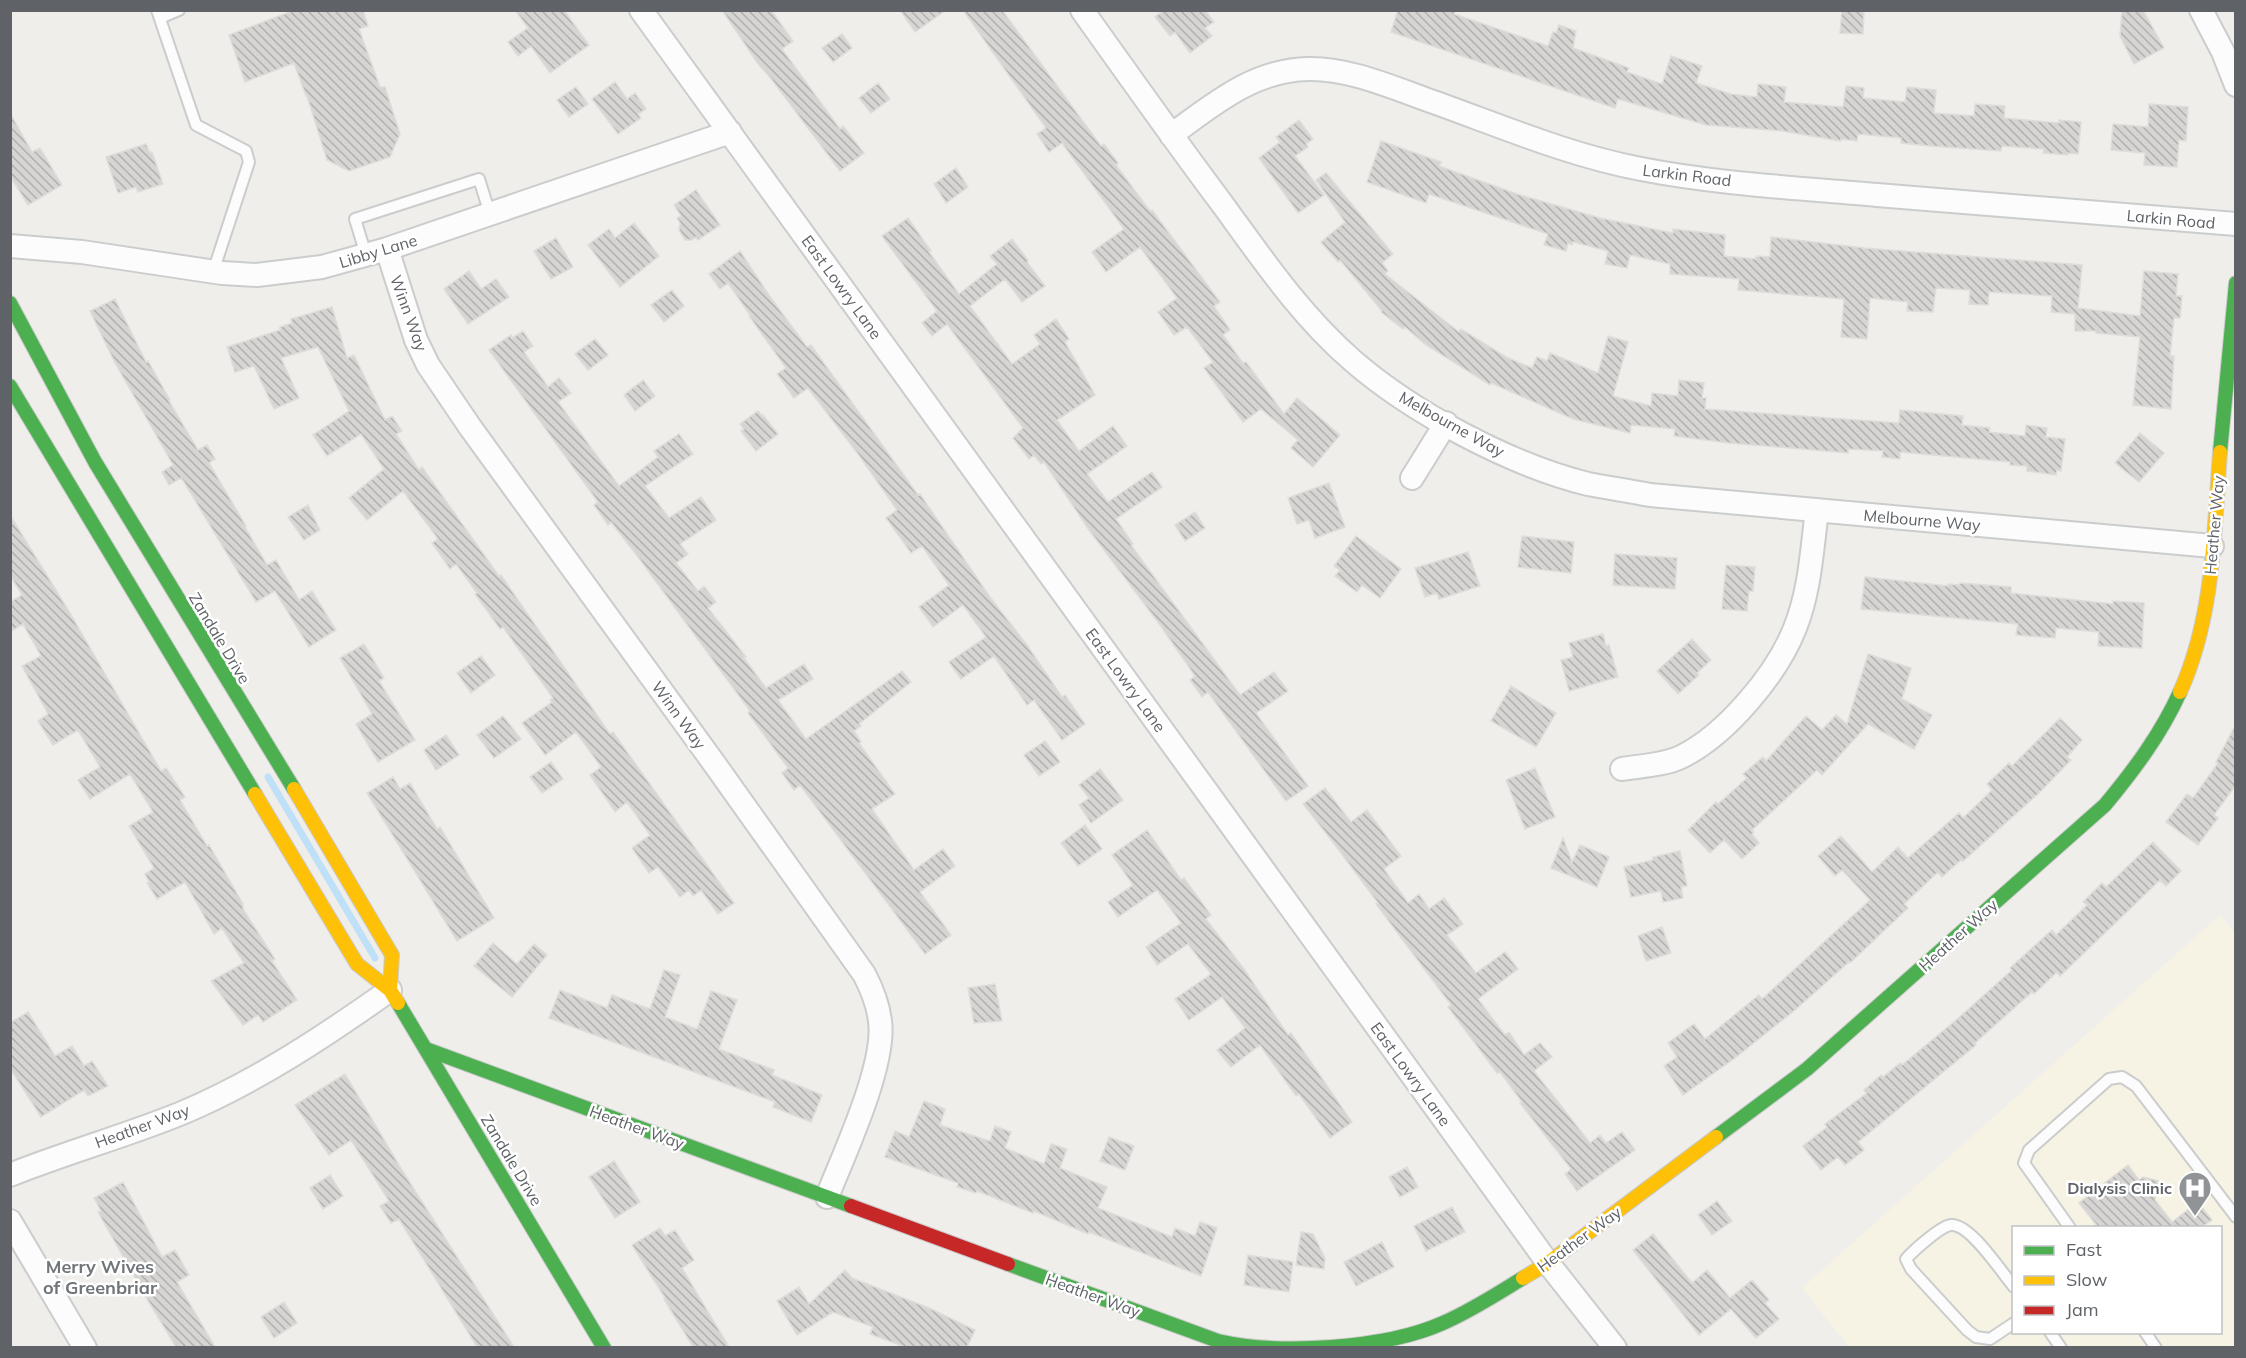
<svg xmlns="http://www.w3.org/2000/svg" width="2246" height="1358" font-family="Mulish,sans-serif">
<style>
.commercial{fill:#f7f3e4;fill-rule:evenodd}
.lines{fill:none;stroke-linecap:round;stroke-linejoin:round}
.stream{stroke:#bfe0f9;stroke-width:7}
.building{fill:url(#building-back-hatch);stroke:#deddd9;stroke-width:1.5}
.lane-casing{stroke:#cbcccc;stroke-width:14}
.street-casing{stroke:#cbcccc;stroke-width:26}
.fast-casing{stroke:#cacacb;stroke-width:16}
.slow-casing{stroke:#cacacb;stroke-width:16}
.jam-casing{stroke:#cacacb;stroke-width:16}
.lane{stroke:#fdfcfc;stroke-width:10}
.street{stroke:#fdfcfc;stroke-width:22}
.fast{stroke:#4caf50;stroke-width:14}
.slow{stroke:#ffc107;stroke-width:14}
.jam{stroke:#c62828;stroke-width:14}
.labels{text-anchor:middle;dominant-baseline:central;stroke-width:5;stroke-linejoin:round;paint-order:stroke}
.street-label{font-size:16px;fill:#5f6368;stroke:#fff}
.poi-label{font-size:16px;font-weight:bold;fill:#5f6368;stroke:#fff;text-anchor:end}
.neighbourhood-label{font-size:18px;font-weight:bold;fill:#70757a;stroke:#fff}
</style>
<defs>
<pattern id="building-back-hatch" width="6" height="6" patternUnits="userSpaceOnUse" patternTransform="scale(1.5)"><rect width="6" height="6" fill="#d6d5d3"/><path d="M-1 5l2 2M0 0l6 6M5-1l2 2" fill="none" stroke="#b1b0af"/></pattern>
</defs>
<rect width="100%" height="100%" fill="#efeeea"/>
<path class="commercial" d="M2220,915L2236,935L2235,1347H1849L1802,1288ZM2014,1228H2220V1332H2014Z"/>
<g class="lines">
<path class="stream" d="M268,777L375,958"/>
</g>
<path class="building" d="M295,10H363L368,26L359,29L380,87H385L400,134L390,157L349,171L327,160L307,96H306L294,63L245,82L229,35Z
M515,10H564L589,45L550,73L531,46L518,56L508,42L528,28Z
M722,10H771L793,41L782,49L840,129L843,126L864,153L840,171L769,76L758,64Z
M900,10H946L915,32Z
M963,10H1002L1101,146L1104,144L1118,163L1116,165L1150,211L1152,210L1220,302L1214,306L1230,330L1223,335L1243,363L1246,362L1284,414L1297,398L1340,435L1313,467L1291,448L1298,440L1261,409L1243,422L1204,368L1213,362L1187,327L1174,335L1158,312L1177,298L1140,247L1106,272L1092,252L1124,229L1062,143L1049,152L1037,134L1046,128Z
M1164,10H1205L1214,22L1205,28L1212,36L1190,53L1175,32L1170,36L1155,17Z
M1398,10H1456L1454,14L1548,46L1553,32L1556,33L1559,25L1576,31L1573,48L1629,68L1627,72L1662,84L1671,56L1702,66L1696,83L1731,94L1757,97L1758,84L1786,87L1784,102L1843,107L1846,86L1864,88L1863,98L1905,102L1907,87L1936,90L1934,113L1974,116L1975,104L2005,106L2004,118L2059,123V120L2081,122L2078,154L2068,153V155L2043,153L2044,149L2002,146L2001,151L1930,146L1901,143V138L1858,134L1857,141L1841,139V141L1782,131L1706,125L1618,99L1615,108L1391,32Z
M1842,10H1864L1863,34L1840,33Z
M2122,10H2143L2164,48L2134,64L2120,36Z
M842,34L852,48L833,62L822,48Z
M615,82L627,99L635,93L646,109L638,114L641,118L618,134L592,99Z
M878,83L890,99L871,113L859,98Z
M576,87L588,104L569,117L557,100Z
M2149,104L2188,107L2186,141L2179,140L2177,167L2144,165L2145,153L2111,150L2113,124L2148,127Z
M10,113L32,152L40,148L62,185L28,205L10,176Z
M1299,120L1313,139L1306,144L1308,147L1295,156L1324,195L1298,213L1259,158L1280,142L1276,137Z
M1381,141L1441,162L1439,166L1520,195L1600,218L1673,233V229L1725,235L1724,256L1756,259V256L1770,257L1771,237L1864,248L2082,265L2078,308L2140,316L2144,271L2178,274L2176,296H2182L2180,318H2174L2170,356H2174L2171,409L2133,405L2140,337L2096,333V331H2075V314L2051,312L2052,296L1989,292L1988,305L1969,304L1970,290L1936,288L1933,312L1907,311L1908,302L1870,298L1867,339L1841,337L1844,299L1738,290L1739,279L1670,274V264L1630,255L1627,268L1605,264L1608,251L1573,242L1572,245L1568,243L1566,251L1544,245L1548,234L1429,194L1426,203L1367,182Z
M146,144L150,153L152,152L163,184L138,192L136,187L118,193L106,157Z
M956,168L968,187L946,203L934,184Z
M1326,173L1393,254L1382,263L1388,271L1385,274L1459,332L1461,329L1506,357L1532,368L1537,357L1547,361L1550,353L1598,373L1608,336L1628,342L1613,396L1651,406L1652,393L1678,396L1679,380L1704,383L1702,398H1706L1705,409L1899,423L1900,410L1963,416L1962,425L1990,428L1989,432L2025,436L2026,425L2047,428L2046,437L2065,439L2061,471L2057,470L2056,475L2027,471V466L2010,465V462L1900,452V459L1882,457L1883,451L1848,449V453L1729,443L1674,436L1675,429L1631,425L1630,433L1573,419L1491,383L1490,385L1426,345L1405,327L1403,329L1381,312L1382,311L1340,260L1338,262L1321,242L1345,222L1316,180Z
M696,190L720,225L698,240L696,237L692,240H685L679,230L680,223L677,218L681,216L674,205Z
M908,218L931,251L929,252L959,294L997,264L990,256L1012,239L1028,260L1027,262L1045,286L1022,302L1005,279L970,306L1012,364L1040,344L1034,335L1056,319L1069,339L1065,342L1095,395L1057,420L1079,451L1113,426L1127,446L1087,474L1108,502L1152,472L1162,487L1116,519L1133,544L1131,545L1240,695L1274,672L1288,691L1256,713L1308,786L1286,801L1208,692L1202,697L1190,680L1195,676L1160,625L1089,530L1044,462L1041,464L1034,455L1029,459L1013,438L1023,428L947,324L932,336L922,323L937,311L882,236Z
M634,223L659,256L620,287L588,245L609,229L615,238Z
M556,238L573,267L551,279L534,251Z
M740,251L771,298L807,347L811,345L918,495L920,494L990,597L1027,645L1062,697L1065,695L1085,724L1062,740L1034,700L1027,705L994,656L961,679L949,662L986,637L963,605L933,627L919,607L949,585L922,546L911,553L886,518L897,510L858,454L808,388L794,398L777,374L786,368L749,316L750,315L728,283L720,289L709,274Z
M469,271L481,289L496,279L509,297L468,324L444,289Z
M672,290L684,306L664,322L651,305Z
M115,299L146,362L148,361L170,400L169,401L198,450L207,445L215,459L209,463L246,526L245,527L267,565L276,560L299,600L312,591L336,630L309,647L275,591L256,602L184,482L181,478L169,485L162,472L173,465L114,361L90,311Z
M332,307L347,358L354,355L385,420L392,416L402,431L396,434L419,470L422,467L499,576L501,575L610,734L613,732L734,903L718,914L701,890L693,896L689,890L680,897L658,867L649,873L632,848L650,835L627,802L615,812L590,775L601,767L576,732L545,755L522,723L552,702L550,700L553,698L503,627L500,629L475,594L477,593L456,564L450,569L432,543L438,539L403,491L367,520L349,498L384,469L361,434L327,456L313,435L349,411L318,347L281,358L299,398L274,409L254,366L235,372L227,347L280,330V327L292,323L291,319Z
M523,331L533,346L524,352L548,387L559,378L571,393L558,402L619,486L658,457L654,451L679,434L693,454L645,486L669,518L701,497L716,520L680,544L688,554L676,563L698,591L704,586L716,602L708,608L746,657L744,658L766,688L804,664L813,679L778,700L806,739L902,671L911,682L859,724L861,726L854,731L861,742L859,743L895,794L872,809L914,870L943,849L955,866L920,892L951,935L925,954L800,785L794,790L782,773L788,768L748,713L750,711L638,557L611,522L608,525L594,505L598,502L489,350L511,335L512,338Z
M595,339L608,355L588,370L575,354Z
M643,380L655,396L635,411L624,395Z
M758,411L762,416L763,415L778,434L756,451L741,431L744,429L740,424Z
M2140,433L2164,453L2139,482L2115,463Z
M1329,483L1345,527L1315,538L1309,520L1297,524L1288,498Z
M308,505L320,530L304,540L288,517Z
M1195,512L1205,528L1185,541L1175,525Z
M10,515L67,608L161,771L166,768L185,797L180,800L207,846L209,845L243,904V909L275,959L272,961L297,1000L263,1022L258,1015L243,1025L211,981L244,963L222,928L214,934L185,882L157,899L147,883L149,882L145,874L154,868L129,826L153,812L130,774L90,799L78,780L100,767L78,730L53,745L38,721L48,714L22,666L41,656L23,624L10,632V602L22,595L10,575Z
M1356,536L1401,569L1380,598L1362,585L1357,592L1335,576L1340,570L1334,566Z
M1522,536L1574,542L1571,573L1518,567Z
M1468,552L1480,586L1439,599L1437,593L1425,597L1415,568Z
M1615,554L1677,558L1675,589L1613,585Z
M1726,565L1755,567L1753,591H1749L1747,611L1722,609Z
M1865,577L1948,586V584L1959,585L1960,583L2011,587V593L2113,604V601L2144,603L2142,648L2098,646L2099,632L2056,628L2055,638L2016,635L2018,624L1861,609Z
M1603,634L1606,646L1609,645L1618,677L1569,691L1561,660L1573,657L1569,643Z
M1692,639L1711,660L1697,673L1699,675L1678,694L1657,671Z
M364,644L384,678L379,681L415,740L378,762L356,724L372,714L340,658Z
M1868,654L1911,668L1902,699L1932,715L1914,749L1868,724L1822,775L1817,770L1752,830L1754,832L1752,834L1759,843L1742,859L1724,840L1710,853L1688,830L1716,802L1718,804L1747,778L1743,774L1763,757L1766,761L1806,716L1822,730L1836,715L1847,724Z
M481,656L495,675L471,693L457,673Z
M1511,686L1556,713L1536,747L1491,721Z
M503,716L521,739L494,758L477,735Z
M2060,718L2082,740L2067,757L2071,760L2038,794L1963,861L1961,860L1942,877L1938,872L1904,904L1908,908L1850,963L1849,962L1795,1010L1735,1058L1683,1095L1664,1066L1677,1057L1668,1043L1694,1024L1705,1039L1759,995L1762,999L1870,900L1842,870L1835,876L1818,856L1841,836L1872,872L1898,847L1908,858L1959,813L1963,818L1992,790L1987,784L2009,763L2012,766Z
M2235,726V786L2214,815L2218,818L2198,845L2166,822L2187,794L2193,798L2218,763L2216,762Z
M446,735L459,755L436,770L424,750Z
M1045,741L1060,762L1039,776L1024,755Z
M551,762L563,779L542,793L530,777Z
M1535,768L1555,817L1525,829L1506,780Z
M1100,769L1123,800L1091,823L1079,805L1089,798L1079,785Z
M393,777L400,789L410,783L437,829L440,827L494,918L457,941L367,793Z
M1325,788L1351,822L1367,810L1401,856L1384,869L1408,903L1419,894L1429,909L1444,898L1463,924L1447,935L1476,973L1505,952L1518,969L1478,999L1505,1035L1509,1032L1524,1055L1540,1043L1552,1057L1534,1071L1590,1143L1600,1135L1606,1143L1622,1132L1635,1150L1577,1191L1565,1174L1571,1169L1520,1103L1522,1102L1500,1072L1497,1073L1448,1007L1451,1005L1376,904L1378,903L1332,841L1303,804Z
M1085,825L1102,849L1078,866L1061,843Z
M1147,830L1181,880L1184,878L1211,915L1206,919L1244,969L1288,1035L1291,1033L1352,1122L1330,1138L1299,1094L1296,1096L1260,1045L1231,1067L1217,1050L1245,1028L1222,997L1189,1020L1175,999L1211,974L1188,944L1157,965L1146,947L1181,923L1157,890L1118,917L1108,902L1133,885L1112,855Z
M1563,838L1572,862L1580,845L1609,857L1597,887L1551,868Z
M2153,842L2181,871L2166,886L2160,880L2060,976L2057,972L2034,994L2032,992L1975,1043L1976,1045L1858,1142L1864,1150L1845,1165L1838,1157L1821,1170L1803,1146L1827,1127L1825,1124L1867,1093L1864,1090L1881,1075L1883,1077L1900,1063L1902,1065L1955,1021L2012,970L2010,968L2052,930L2056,935L2087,905L2083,902L2102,883L2106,887Z
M1680,851L1687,886L1681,887L1683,898L1663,902L1661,891L1631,897L1624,867L1653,860V857Z
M1662,927L1671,953L1646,961L1638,936Z
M493,943L517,964L534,944L547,955L512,997L474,966Z
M664,970L680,975L665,1017L697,1029L711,991L737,1000L719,1049L774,1070L772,1075L822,1095L811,1122L773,1107L775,1102L549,1018L560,990L607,1008L612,995L650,1009Z
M995,984L1002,1021L974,1023L968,988Z
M28,1012L55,1056L72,1046L84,1066L92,1061L108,1086L88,1096L84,1090L41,1117L10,1068V1023Z
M345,1074L402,1170L514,1347H477L399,1219L391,1223L380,1206L389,1201L351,1140L329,1155L295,1105Z
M924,1101L945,1109L940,1125L990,1141L995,1126L1011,1132L1005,1148L1044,1164L1051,1144L1067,1149L1060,1168L1107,1187L1098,1208L1172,1237L1175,1228L1195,1236L1200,1222L1217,1228L1201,1276L1089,1232L1088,1234L1034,1211L1033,1213L977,1191L976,1193L957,1187L958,1183L885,1157L895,1131L909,1137Z
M1109,1137L1134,1146L1125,1170L1100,1161Z
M614,1161L640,1202L615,1218L589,1177Z
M2128,1165L2139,1180L2143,1177L2159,1181L2155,1200L2172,1222L2198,1202L2212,1220L2202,1227H2098L2079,1203Z
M1407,1167L1418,1187L1400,1197L1389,1177Z
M330,1175L343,1196L323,1209L310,1188Z
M123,1182L162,1257L175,1250L189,1275L177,1282L215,1347H176L147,1299L98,1212L101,1211L94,1198Z
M1717,1201L1732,1221L1712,1235L1698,1215Z
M1452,1207L1465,1232L1426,1251L1414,1226Z
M660,1228L665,1236L675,1230L694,1260L682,1268L729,1347H693L664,1299L665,1298L632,1245Z
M1301,1232L1313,1234L1325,1258L1324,1269L1296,1265Z
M1653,1234L1692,1283L1707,1270L1730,1298L1752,1280L1769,1300L1765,1303L1779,1319L1756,1338L1731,1309L1699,1335L1633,1250Z
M1382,1242L1394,1267L1356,1286L1344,1262Z
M1248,1255L1293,1262L1289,1292L1244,1285Z
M845,1270L852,1278L929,1308L975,1330L967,1347H905L870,1334L873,1327L833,1312L797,1335L777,1301L799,1287L809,1304Z
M284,1302L297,1323L274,1338L261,1317Z"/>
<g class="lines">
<g class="lane-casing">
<path id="lane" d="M157,10L196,125L246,151L249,162L213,272
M160,18L179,10
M366,255L355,219L479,179L490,214
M2070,1228L2024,1163L2029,1150L2109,1079L2122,1077L2136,1086L2236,1217
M2014,1287C2002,1273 1970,1223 1951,1225C1941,1226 1914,1250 1906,1259L1911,1269L1967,1330L1976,1337L1990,1339L2014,1323
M2050,1332L2061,1348
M2145,1332L2156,1348"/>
</g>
<g class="street-casing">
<path id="street" d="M641,10L1548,1263L1615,1348
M1082,10C1129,76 1175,141 1223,205C1263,260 1301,316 1353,361C1413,413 1511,465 1588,484C1609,488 1630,491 1650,495L2212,546
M2201,10L2223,52L2236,85
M1171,135C1213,105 1253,70 1308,69C1347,68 1389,86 1425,99C1496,124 1567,155 1641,169C1718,184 1799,188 1877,195C1997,205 2116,214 2236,224
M10,246L82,252L222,273L257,275L322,267L387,249L730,132
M387,249L416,340L428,365L470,427L716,766L864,974C872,989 878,1004 880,1021C886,1065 844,1154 827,1197
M1412,478L1446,423
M1622,769C1641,766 1664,765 1681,757C1726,735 1777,674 1795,628C1810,591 1812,549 1817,510
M10,1175C67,1152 126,1136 182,1113C256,1082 325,1036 390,990
M10,1221L85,1348"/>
</g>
<g class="fast-casing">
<path id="fast" d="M10,303L95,462L294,789
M10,386L255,794
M2220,452L2236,283
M398,1003L604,1348
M426,1049L851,1206
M1716,1137L1807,1069L2105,805C2134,770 2161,734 2180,692
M1008,1264L1218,1341C1279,1355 1385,1349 1443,1323C1471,1311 1497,1294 1523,1278"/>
</g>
<g class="slow-casing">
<path id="slow" d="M2180,692C2214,617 2214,532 2220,452
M294,789L392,955L390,990
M255,794L357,964L390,990L398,1003
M1523,1278L1548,1263L1716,1137"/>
</g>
<g class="jam-casing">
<path id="jam" d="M851,1206L1008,1264"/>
</g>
<use href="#lane" class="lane"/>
<use href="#street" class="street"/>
<use href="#fast" class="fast"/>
<use href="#slow" class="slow"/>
<use href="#jam" class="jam"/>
</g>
<defs>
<g id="hospital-pin" transform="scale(1.725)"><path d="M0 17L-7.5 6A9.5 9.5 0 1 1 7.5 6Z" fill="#919496" stroke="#fff"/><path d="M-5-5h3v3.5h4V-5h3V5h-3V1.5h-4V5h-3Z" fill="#fff"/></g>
</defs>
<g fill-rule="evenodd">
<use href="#hospital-pin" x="2195" y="1188"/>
</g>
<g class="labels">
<g class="street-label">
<text transform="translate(1687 175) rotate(7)">Larkin Road</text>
<text transform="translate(2171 219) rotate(5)">Larkin Road</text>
<text transform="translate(378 251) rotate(-17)">Libby Lane</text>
<text transform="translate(842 287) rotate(54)">East Lowry Lane</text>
<text transform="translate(409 313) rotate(70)">Winn Way</text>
<text transform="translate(1452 424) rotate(29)">Melbourne Way</text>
<text transform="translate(1922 520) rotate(5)">Melbourne Way</text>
<text transform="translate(2214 525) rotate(-85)">Heather Way</text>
<text transform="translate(220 638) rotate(59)">Zandale Drive</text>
<text transform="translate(1126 680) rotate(54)">East Lowry Lane</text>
<text transform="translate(679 715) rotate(54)">Winn Way</text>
<text transform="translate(1958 935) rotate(-42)">Heather Way</text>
<text transform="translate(1411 1074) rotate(54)">East Lowry Lane</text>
<text transform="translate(142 1126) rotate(-20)">Heather Way</text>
<text transform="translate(637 1127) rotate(20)">Heather Way</text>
<text transform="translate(512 1160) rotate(59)">Zandale Drive</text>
<text transform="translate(1579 1239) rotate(-36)">Heather Way</text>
<text transform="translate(1093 1295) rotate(20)">Heather Way</text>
</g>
<g class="poi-label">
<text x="2172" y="1188">Dialysis Clinic</text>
</g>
<g class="neighbourhood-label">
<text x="100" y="1266">Merry Wives<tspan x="100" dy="21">of Greenbriar</tspan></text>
</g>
</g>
<rect width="2246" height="1358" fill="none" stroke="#5f6368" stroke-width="24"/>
<rect x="2012" y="1226" width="210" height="108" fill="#ffffff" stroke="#bfc1c3" stroke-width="1.5"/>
<rect x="2024" y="1246" width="30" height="9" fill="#4caf50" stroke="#bfc1c3" stroke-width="1.5"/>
<text x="2066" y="1256" font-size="18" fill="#5f6368">Fast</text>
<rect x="2024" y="1276" width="30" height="9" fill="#ffc107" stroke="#bfc1c3" stroke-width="1.5"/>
<text x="2066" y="1286" font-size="18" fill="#5f6368">Slow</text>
<rect x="2024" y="1306" width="30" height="9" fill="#c62828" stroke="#bfc1c3" stroke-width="1.5"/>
<text x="2066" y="1316" font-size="18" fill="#5f6368">Jam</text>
</svg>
